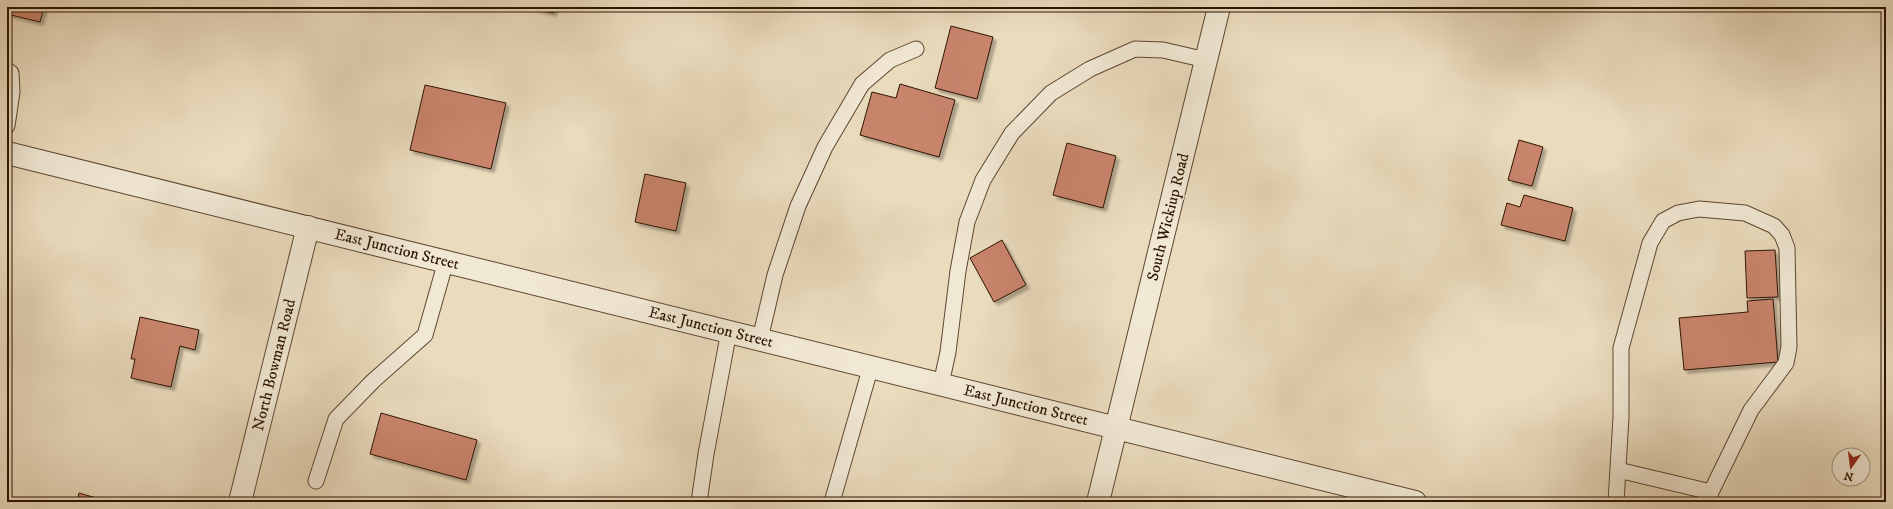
<svg xmlns="http://www.w3.org/2000/svg" width="1893" height="509" font-family="'IM FELL DW Pica',serif">
<style>
.building{fill:#c9846c;stroke:#2c1401;filter:url(#shadow)}
.lines{fill:none;stroke-linecap:round;stroke-linejoin:round}
.lane-casing{stroke:#5c4630;stroke-width:17}
.street-casing{stroke:#5c4630;stroke-width:24}
.lane{stroke:#f1e8d4;stroke-width:15}
.street{stroke:#f1e8d4;stroke-width:22}
.labels{text-anchor:middle;dominant-baseline:central;stroke-width:3;stroke-linejoin:round;paint-order:stroke}
.street-label{font-size:16px;fill:#2c1401;stroke:#f1e8d4}
</style>
<defs>
<filter id="shadow"><feDropShadow dx="3.5" dy="3.5" stdDeviation="1" flood-color="#0004"/></filter>
</defs>
<rect width="100%" height="100%" fill="#eadbbd"/>
<filter id="stains"><feTurbulence type="fractalNoise" baseFrequency=".005" numOctaves="4"/><feColorMatrix values="0 0 0 0 .2 0 0 0 0 .09 0 0 0 0 .02 0 0 0 .5 -.17"/></filter>
<radialGradient id="worn" r=".72"><stop offset=".6" stop-color="#630" stop-opacity="0"/><stop offset="1" stop-color="#630" stop-opacity=".3"/></radialGradient>
<path class="building" d="M7,7H44L40,22L7,14Z
M529,7H555L553,13Z
M951,26L993,37L977,99L935,88Z
M900,84L955,100L939,157L860,135L872,92L896,98Z
M425,85L506,103L491,169L410,150Z
M1519,140L1543,147L1532,186L1508,180Z
M1067,143L1116,156L1103,208L1053,195Z
M645,174L686,183L676,231L635,222Z
M1524,195L1573,208L1565,241L1501,225L1507,203L1520,207Z
M1002,240L1026,285L994,302L970,258Z
M1775,250L1778,297L1747,298L1745,251Z
M1773,299L1778,362L1684,370L1679,318L1748,312L1747,301Z
M140,317L199,330L195,350L180,346L171,387L131,378L135,359H131Z
M381,413L477,440L466,480L370,454Z
M79,493L110,502H77Z"/>
<g class="lines">
<g class="lane-casing">
<path id="lane" d="M7,70L11,73L12,92L7,126
M760,339L775,275L798,206L825,147L862,84L890,60L916,49
M941,384L948,352L958,271L967,222L983,180L1012,133L1051,93L1090,69L1135,49L1163,50L1206,60
M1618,470L1711,492
M316,481L336,419L373,381L425,335L446,261
M699,502L706,454L729,331
M832,502L871,366
M1616,502L1621,417V348L1650,243L1663,221L1678,213L1699,209L1745,213L1774,226L1782,235L1787,248L1789,347L1786,363L1751,410L1711,492L1709,502"/>
</g>
<g class="street-casing">
<path id="street" d="M7,153L1415,502
M240,502L308,227
M1098,502L1219,7"/>
</g>
<use href="#lane" class="lane"/>
<use href="#street" class="street"/>
</g>
<g class="labels">
<g class="street-label">
<text transform="translate(1168 217) rotate(-76)">South Wickiup Road</text>
<text transform="translate(397 249) rotate(14)">East Junction Street</text>
<text transform="translate(711 327) rotate(14)">East Junction Street</text>
<text transform="translate(274 365) rotate(-76)">North Bowman Road</text>
<text transform="translate(1026 405) rotate(14)">East Junction Street</text>
</g>
</g>
<rect width="1893" height="509" fill="none" stroke="#eadbbd" stroke-width="24"/>
<rect x="8" y="8" width="1877" height="493" fill="none" stroke="#2c1401" stroke-width="2"/>
<rect x="12" y="12" width="1869" height="485" fill="none" stroke="#2c1401"/>
<g transform="translate(1851 467) rotate(194)"><circle r="19" fill="#f1e8d4" stroke="#a29380"/>
<path d="M0-3L7 15L0 10L-7 15Z" fill="#8f2418"/>
<text y="-6" font-size="11" font-weight="bold" text-anchor="middle" fill="#2c1401">N</text>
</g>
<rect width="100%" height="100%" filter="url(#stains)"/>
<rect width="100%" height="100%" fill="url(#worn)"/>
</svg>
